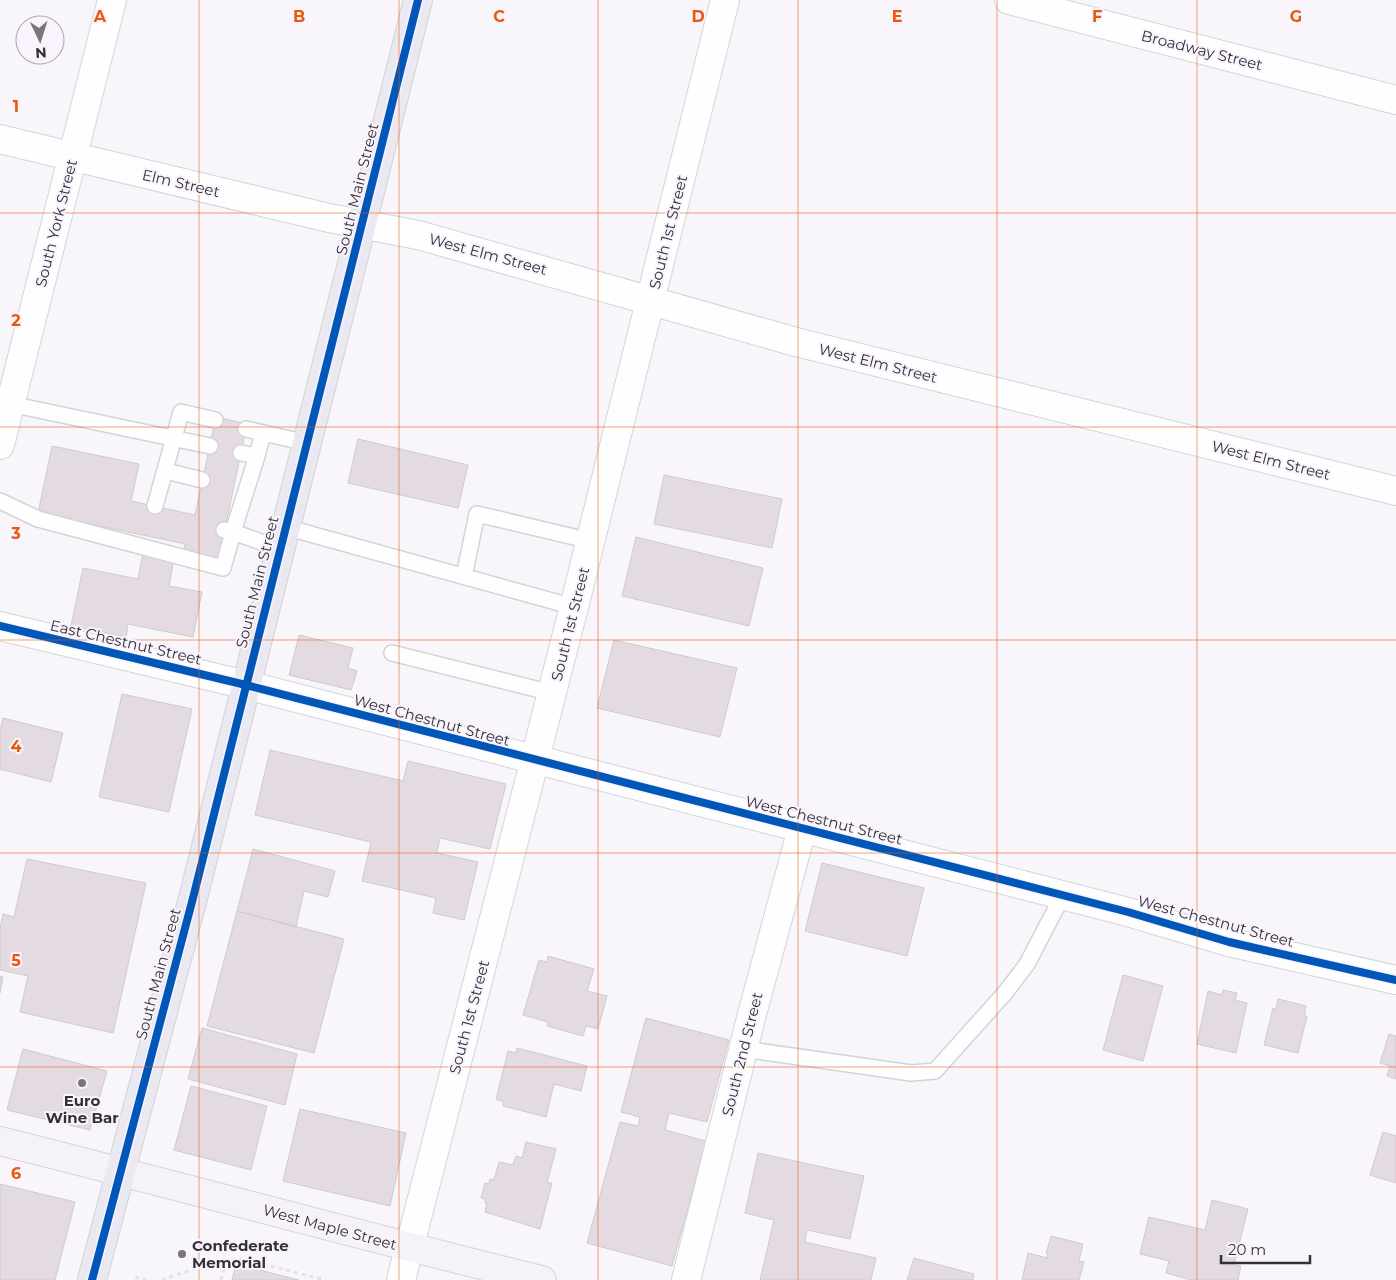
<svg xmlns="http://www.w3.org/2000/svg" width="1396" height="1280" font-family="Montserrat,sans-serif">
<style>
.building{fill:#e4dbe2;stroke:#cecbce}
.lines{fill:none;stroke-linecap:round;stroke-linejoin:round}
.service-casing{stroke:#d6d3d8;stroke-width:18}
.minor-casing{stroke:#d6d3d8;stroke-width:30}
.secondary-casing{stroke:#d6d3d8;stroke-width:30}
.primary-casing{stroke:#d4d2d5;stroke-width:30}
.path{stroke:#e3e2e4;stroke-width:3;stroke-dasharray:4 4;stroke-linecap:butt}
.service{stroke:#fefefe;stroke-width:15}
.minor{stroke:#fefefe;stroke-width:28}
.secondary{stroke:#f5f3f8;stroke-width:28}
.primary{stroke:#eae8f1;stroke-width:28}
.cycleway-casing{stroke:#f8f3fd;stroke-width:11}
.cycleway{stroke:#0057b8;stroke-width:8}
.grid{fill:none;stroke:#e8590c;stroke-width:1;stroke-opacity:0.55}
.poi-dot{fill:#78767a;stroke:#f8f3fd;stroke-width:2}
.labels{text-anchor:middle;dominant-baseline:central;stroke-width:4;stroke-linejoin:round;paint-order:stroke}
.street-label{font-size:15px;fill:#333135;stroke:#f8f3fd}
.poi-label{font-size:15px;font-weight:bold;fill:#333135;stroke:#f8f3fd}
.grid-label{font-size:16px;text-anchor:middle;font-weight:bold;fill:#e8590c;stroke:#f8f3fd;stroke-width:4;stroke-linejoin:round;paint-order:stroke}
</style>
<rect width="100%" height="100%" fill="#f8f5fb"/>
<path class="building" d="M216,417L247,424L218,562L183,555L185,544L38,513L52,446L139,464L131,501L195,515Z
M358,439L468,465L458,508L348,483Z
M664,475L782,499L772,548L654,524Z
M636,537L763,568L749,626L622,596Z
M143,553L174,559L169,586L202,592L193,637L128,624L126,637L71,626L83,568L138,579Z
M299,635L353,648L348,668L357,671L351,690L289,675Z
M614,640L737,668L720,737L597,708Z
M122,694L192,709L169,812L99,797Z
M3,718L63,733L51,782L0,769V731Z
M270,750L403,781L408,761L506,784L490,849L440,838L437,853L478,862L464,920L433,913L436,898L362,881L371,842L255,815Z
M253,849L335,871L328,897L304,891L296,927L237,911Z
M27,859L146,883L113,1033L20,1012L28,976L0,970V928L3,914L14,917Z
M822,863L924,888L907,956L805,931Z
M237,911L344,939L314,1053L207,1026Z
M548,956L594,969L587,991L607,996L598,1029L586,1026L583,1036L547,1026L548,1022L523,1015L539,960L547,962Z
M1123,975L1163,986L1143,1061L1103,1050Z
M0,976L3,977L0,993Z
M1223,990L1237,993L1235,1000L1247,1003L1236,1053L1197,1044L1208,991L1222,995Z
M1278,999L1306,1006L1304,1016H1307L1298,1053L1264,1045L1273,1008L1276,1009Z
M646,1018L729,1040L707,1122L669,1113L665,1130L706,1141L672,1266L587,1243L620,1122L638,1126L640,1117L621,1112Z
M202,1028L297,1054L285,1105L188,1079Z
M1389,1034L1396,1036V1079L1387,1076L1390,1066L1380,1063Z
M517,1048L587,1066L581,1091L554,1084L546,1117L503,1106L504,1102L496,1099L508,1051L516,1053Z
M23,1049L107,1071L90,1130L7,1110Z
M191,1086L267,1106L251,1170L174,1150Z
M300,1109L406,1133L390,1206L283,1181Z
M1383,1132L1396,1136V1183L1370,1175Z
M526,1142L556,1149L547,1183H552L540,1229L485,1212L487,1203H485V1199L481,1198L485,1183L489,1184L490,1179L494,1180L499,1162L513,1165L516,1156L522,1158Z
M758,1153L864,1176L850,1239L807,1230L805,1242L876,1258L871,1280H760L774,1220L745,1213Z
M0,1184L75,1202L55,1280H0Z
M1212,1200L1248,1209L1234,1265L1241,1266L1238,1280H1191L1166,1273L1169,1261L1140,1254L1149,1217L1205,1230Z
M1051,1236L1083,1244L1079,1261L1084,1262L1079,1280H1022L1028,1253L1047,1258L1048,1254H1046Z
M914,1258L974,1274L973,1280H907Z
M236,1264L299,1280H232Z"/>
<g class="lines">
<g class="service-casing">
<path id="service" d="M10,404L210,446
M246,429L307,443
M241,453L257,456L263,433
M257,456L233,532L281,549
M166,471L202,480
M0,501L38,519L223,568L233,532L224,530
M155,506L181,412L215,420
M285,527L574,607
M464,576L477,514L591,541
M392,653L552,693
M743,1049L911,1073L935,1071L1005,993L1027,964L1063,895"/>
</g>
<g class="minor-casing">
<path id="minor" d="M1009,0L1396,100
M0,139L329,218L418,235L796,342L1396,491
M0,445L112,0
M0,626L246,685L1128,912L1229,942L1396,980
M401,1280L574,607L725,0
M686,1280L751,1018L802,829"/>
</g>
<g class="secondary-casing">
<path id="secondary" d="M0,1141C181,1186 360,1236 542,1280"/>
</g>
<g class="primary-casing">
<path id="primary" d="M92,1280L193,898L418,0"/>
</g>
<path class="path" d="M135,1277L146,1280
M162,1280C181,1274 206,1262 225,1265
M221,1280L225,1265L238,1258L326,1280"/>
<use href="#service" class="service"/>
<use href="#minor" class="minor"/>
<use href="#secondary" class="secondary"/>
<use href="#primary" class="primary"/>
<g class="cycleway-casing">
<path id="cycleway" d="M0,626L246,685L1128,912L1229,942L1396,980
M92,1280L193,898L418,0"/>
</g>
<use href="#cycleway" class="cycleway"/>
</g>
<path class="grid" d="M199,0V1280M399,0V1280M598,0V1280M798,0V1280M997,0V1280M1197,0V1280M0,213H1396M0,427H1396M0,640H1396M0,853H1396M0,1067H1396"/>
<g class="poi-dot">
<circle cx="82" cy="1083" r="5"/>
<circle cx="182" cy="1254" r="5"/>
</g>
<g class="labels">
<g class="street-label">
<text transform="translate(1202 50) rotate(14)">Broadway Street</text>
<text transform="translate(181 183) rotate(13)">Elm Street</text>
<text transform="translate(357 189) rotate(-76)">South Main Street</text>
<text transform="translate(56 223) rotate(-76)">South York Street</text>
<text transform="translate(668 232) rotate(-76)">South 1st Street</text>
<text transform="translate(488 254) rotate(15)">West Elm Street</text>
<text transform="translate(878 363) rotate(14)">West Elm Street</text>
<text transform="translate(1271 460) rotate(14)">West Elm Street</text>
<text transform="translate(257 582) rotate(-76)">South Main Street</text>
<text transform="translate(570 624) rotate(-76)">South 1st Street</text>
<text transform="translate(126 642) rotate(13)">East Chestnut Street</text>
<text transform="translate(432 720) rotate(15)">West Chestnut Street</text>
<text transform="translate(824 820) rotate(14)">West Chestnut Street</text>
<text transform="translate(1216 921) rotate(15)">West Chestnut Street</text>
<text transform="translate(158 974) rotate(-75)">South Main Street</text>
<text transform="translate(469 1017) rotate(-75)">South 1st Street</text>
<text transform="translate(742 1054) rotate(-76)">South 2nd Street</text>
<text transform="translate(330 1227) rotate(15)">West Maple Street</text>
</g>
<g class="poi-label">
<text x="82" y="1100">Euro<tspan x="82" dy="17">Wine Bar</tspan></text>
<text x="192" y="1245" text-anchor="start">Confederate<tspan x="192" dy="17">Memorial</tspan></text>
</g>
</g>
<g class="grid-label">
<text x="100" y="22">A</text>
<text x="299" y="22">B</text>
<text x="499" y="22">C</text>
<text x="698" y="22">D</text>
<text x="897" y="22">E</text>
<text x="1097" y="22">F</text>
<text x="1296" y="22">G</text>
<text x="16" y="112">1</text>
<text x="16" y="326">2</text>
<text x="16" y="539">3</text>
<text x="16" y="752">4</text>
<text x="16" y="966">5</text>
<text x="16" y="1179">6</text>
</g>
<g transform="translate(40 40) rotate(176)"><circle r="24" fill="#f8f3fd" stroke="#a9a5ad"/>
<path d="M0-4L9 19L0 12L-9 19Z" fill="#78767a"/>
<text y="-8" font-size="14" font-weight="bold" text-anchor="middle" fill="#333135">N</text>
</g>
<path d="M1221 1255v8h89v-8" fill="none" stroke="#333135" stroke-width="2.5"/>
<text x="1228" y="1255" font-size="15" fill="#333135" stroke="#f8f3fd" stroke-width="4" paint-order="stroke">20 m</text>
</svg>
